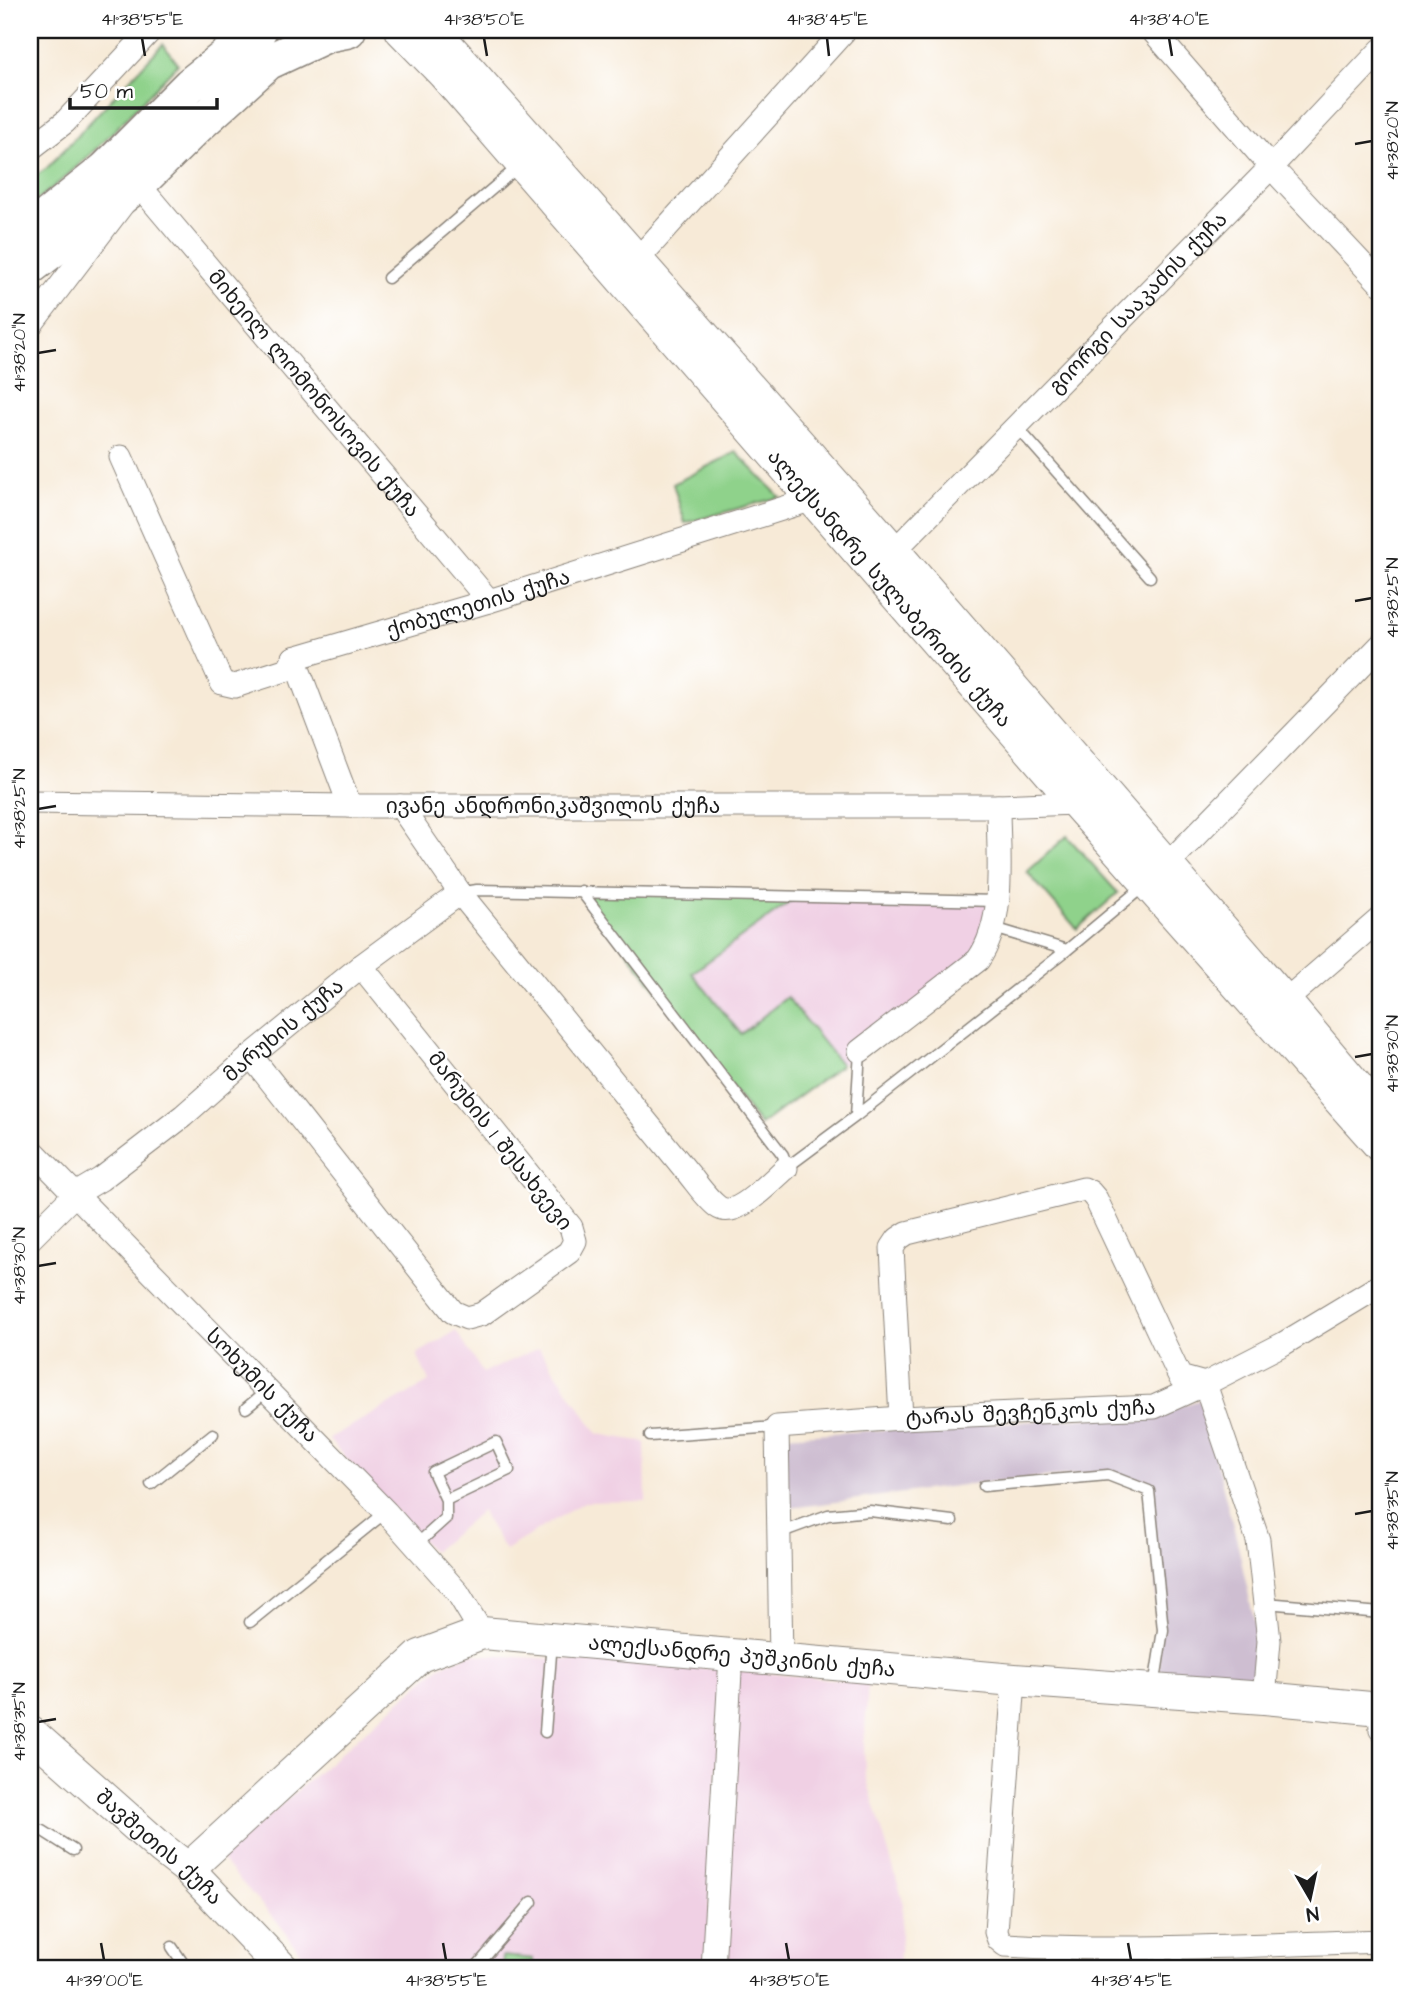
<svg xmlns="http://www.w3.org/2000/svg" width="1411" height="1999" font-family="'Architects Daughter','Noto Sans Georgian',sans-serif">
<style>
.built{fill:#f0d0e4}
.industrial{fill:#cebed1}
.green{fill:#8fd28b;stroke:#567754;stroke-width:2}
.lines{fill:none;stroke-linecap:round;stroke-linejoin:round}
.lane-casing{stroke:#8a837a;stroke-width:13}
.street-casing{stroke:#8a837a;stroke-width:25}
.secondary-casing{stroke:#8a837a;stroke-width:34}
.primary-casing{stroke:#8a837a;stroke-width:38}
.lane{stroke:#fff;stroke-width:10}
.street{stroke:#fff;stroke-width:23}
.secondary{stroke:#fff;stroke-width:32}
.primary{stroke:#fff;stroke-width:35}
.ticks{fill:none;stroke:#1c1c1c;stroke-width:2.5}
.labels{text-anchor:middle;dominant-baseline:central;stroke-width:5;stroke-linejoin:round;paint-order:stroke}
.street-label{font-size:21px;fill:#1c1c1c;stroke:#fff}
.neatline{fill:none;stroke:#1c1c1c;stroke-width:2.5}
.ticks-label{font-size:18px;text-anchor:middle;fill:#1c1c1c}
</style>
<rect width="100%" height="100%" fill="#fff"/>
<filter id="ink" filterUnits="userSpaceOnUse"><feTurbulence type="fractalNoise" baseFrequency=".0143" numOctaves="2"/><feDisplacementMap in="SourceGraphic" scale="14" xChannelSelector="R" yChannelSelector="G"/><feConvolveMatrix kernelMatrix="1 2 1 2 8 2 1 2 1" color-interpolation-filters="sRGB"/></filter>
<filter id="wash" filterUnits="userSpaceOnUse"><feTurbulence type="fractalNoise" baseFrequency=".00686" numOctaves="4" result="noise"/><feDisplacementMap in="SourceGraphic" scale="28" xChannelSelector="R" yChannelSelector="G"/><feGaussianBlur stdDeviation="1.57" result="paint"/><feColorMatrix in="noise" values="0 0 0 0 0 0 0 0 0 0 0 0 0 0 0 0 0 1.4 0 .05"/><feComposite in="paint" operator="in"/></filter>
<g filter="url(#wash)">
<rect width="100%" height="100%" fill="#f7ead7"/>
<path class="built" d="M798,896L998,901L978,960L841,1065L787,998L741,1035L692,973Z
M456,1331L483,1373L539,1348L598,1434L645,1442L646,1501L584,1502L505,1550L481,1511L433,1552L328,1439L429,1382L417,1354Z
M469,1654L722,1669L706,1969H313L280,1925L220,1858L439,1667Z
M734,1670L868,1683L864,1745L865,1773L903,1901L899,1969H724Z"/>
<path class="industrial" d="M1200,1400L1237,1541L1257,1634L1252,1682L1160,1671L1150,1486L1110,1471L978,1483L783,1509L782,1436L1152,1414Z"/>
<path class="green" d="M163,44L178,64C130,113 86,165 30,205V179L47,168Z
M736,452L780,497L685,523L673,484Z
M1067,836L1118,893L1077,929L1027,872Z
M581,891L798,896L692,973L741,1034L787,997L841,1065L760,1125Z
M503,1956L533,1959V1969H502Z"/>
</g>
<g filter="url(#ink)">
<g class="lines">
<g class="lane-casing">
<path id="lane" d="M388,278L519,166
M1017,427L1150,577
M581,891L783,1155L786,1168L856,1116L860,1051
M460,893L477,890L998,901
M994,928L1067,950L1145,885
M856,1116L1067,950
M246,1408L268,1390
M650,1436L777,1427
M151,1484L213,1434
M984,1486L1108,1475L1149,1491L1163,1630L1154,1687
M779,1533L828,1515L870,1511L952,1521
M416,1545L446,1518V1500L433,1472L496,1442L509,1470L446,1500
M1266,1603L1381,1613
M250,1622L386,1512
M545,1732L552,1641
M30,1830L43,1831L73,1850
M172,1947L187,1969
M1177,1948L1178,1969
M477,1969L478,1965L532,1902"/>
</g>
<g class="street-casing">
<g id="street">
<path d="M1152,30L1271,167L1381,284"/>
<path d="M30,149L65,122L151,30"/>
<path d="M638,259L845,30"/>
<path id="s1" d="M30,326L138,184L489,601"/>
<path d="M121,457L222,683L235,686L288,669L294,658"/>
<path id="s2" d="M894,551L1271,167L1381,50"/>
<path id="s3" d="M294,658L489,601L813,499"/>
<path d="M294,658L350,806"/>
<path id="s4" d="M30,802L350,806H998L1076,803"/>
<path d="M400,806L460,893L688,1173C697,1184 707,1199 718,1207C736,1220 772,1180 786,1168"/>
<path d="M1156,876L1381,645"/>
<path d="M1285,1001L1381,918"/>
<path d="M860,1051L978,960C1007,919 998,854 998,806"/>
<path d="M251,1056L453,1312L467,1318L482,1314L569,1252L575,1241L571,1227L361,966"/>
<path id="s5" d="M30,1148L386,1512L458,1593L482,1633"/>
<path id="s6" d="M30,1239L74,1195L101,1179L183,1116L251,1056L361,966L460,893"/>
<path d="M901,1418L892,1248L898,1239L907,1233L1084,1189L1090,1192L1096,1199L1180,1377L1205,1384L1258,1540L1269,1641L1264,1698"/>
<path id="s7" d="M781,1659L777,1427L901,1418L1154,1407L1205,1384L1283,1344L1381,1285"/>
<path d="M1014,1680L996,1932L999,1940L1005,1945C1130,1952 1256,1945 1381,1941"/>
<path d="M1380,1709L1381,1730"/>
<path d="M1057,1948L1058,1969"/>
<path d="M713,1969L731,1655"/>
</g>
</g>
<g class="secondary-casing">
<g id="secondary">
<path id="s8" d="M401,30L443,73L1076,803L1381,1147"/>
<path d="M434,30L894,551L1285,1001L1377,1110"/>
<path id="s9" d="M30,1732L162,1849L188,1869L283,1969"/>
<path id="s10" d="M188,1869L420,1656L482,1633L1014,1680L1264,1698L1381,1709"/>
</g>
</g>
<g class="primary-casing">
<path id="primary" d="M30,230L105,170L190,85L259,30
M30,267L138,184L196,127L268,62L328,34L348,30"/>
</g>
<use href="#lane" class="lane"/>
<use href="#street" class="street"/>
<use href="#secondary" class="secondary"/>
<use href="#primary" class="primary"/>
</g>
</g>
<path class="ticks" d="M142,38L145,56M484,38L487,56M827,38L829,56M1169,38L1172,56M1355,144L1372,141M38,353L56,350M1355,601L1372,598M38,809L56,806M1355,1057L1372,1054M38,1266L56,1263M1355,1514L1372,1511M38,1722L56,1719M101,1943L104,1960M443,1943L446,1960M786,1943L789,1960M1128,1943L1131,1960"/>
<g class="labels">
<g class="street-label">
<text stroke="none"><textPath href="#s2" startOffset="348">გიორგი სააკაძის ქუჩა</textPath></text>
<text stroke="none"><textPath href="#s1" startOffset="452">მიხეილ ლომონოსოვის ქუჩა</textPath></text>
<text stroke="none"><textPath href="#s8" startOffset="742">ალექსანდრე სულაბერიძის ქუჩა</textPath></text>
<text stroke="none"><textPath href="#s3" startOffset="192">ქობულეთის ქუჩა</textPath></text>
<text stroke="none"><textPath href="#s4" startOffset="523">ივანე ანდრონიკაშვილის ქუჩა</textPath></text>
<text stroke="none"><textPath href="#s6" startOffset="329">მარუხის ქუჩა</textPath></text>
<text transform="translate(500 1141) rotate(52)">მარუხის 1 შესახვევი</text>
<text stroke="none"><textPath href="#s5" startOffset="332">სოხუმის ქუჩა</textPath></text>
<text stroke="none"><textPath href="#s7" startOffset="486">ტარას შევჩენკოს ქუჩა</textPath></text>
<text stroke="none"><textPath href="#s10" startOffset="642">ალექსანდრე პუშკინის ქუჩა</textPath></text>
<text stroke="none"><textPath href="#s9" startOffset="173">შავშეთის ქუჩა</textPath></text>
</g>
</g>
<rect width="1411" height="1999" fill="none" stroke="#fff" stroke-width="77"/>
<g transform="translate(1310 1898) rotate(171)" stroke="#ffffff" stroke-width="5" paint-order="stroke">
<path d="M0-5L12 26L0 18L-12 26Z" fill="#1c1c1c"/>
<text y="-10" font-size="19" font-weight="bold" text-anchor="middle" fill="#1c1c1c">N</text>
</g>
<path d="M70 98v10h147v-10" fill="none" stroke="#1c1c1c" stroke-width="3.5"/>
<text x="80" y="98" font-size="21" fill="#1c1c1c" stroke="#ffffff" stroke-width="5" paint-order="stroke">50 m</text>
<rect x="38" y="38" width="1334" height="1922" class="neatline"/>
<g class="ticks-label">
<text x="142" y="25">41°38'55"E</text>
<text x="484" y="25">41°38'50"E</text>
<text x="827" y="25">41°38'45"E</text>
<text x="1169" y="25">41°38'40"E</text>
<text transform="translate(1392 141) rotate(-90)" y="6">41°38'20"N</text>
<text transform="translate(19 353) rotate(-90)" y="6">41°38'20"N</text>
<text transform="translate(1392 598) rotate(-90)" y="6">41°38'25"N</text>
<text transform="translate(19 809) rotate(-90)" y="6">41°38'25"N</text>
<text transform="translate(1392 1054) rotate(-90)" y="6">41°38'30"N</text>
<text transform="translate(19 1266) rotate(-90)" y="6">41°38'30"N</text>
<text transform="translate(1392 1511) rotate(-90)" y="6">41°38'35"N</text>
<text transform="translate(19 1722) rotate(-90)" y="6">41°38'35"N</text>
<text x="104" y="1986">41°39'00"E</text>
<text x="446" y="1986">41°38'55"E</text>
<text x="789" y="1986">41°38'50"E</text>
<text x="1131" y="1986">41°38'45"E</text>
</g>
</svg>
